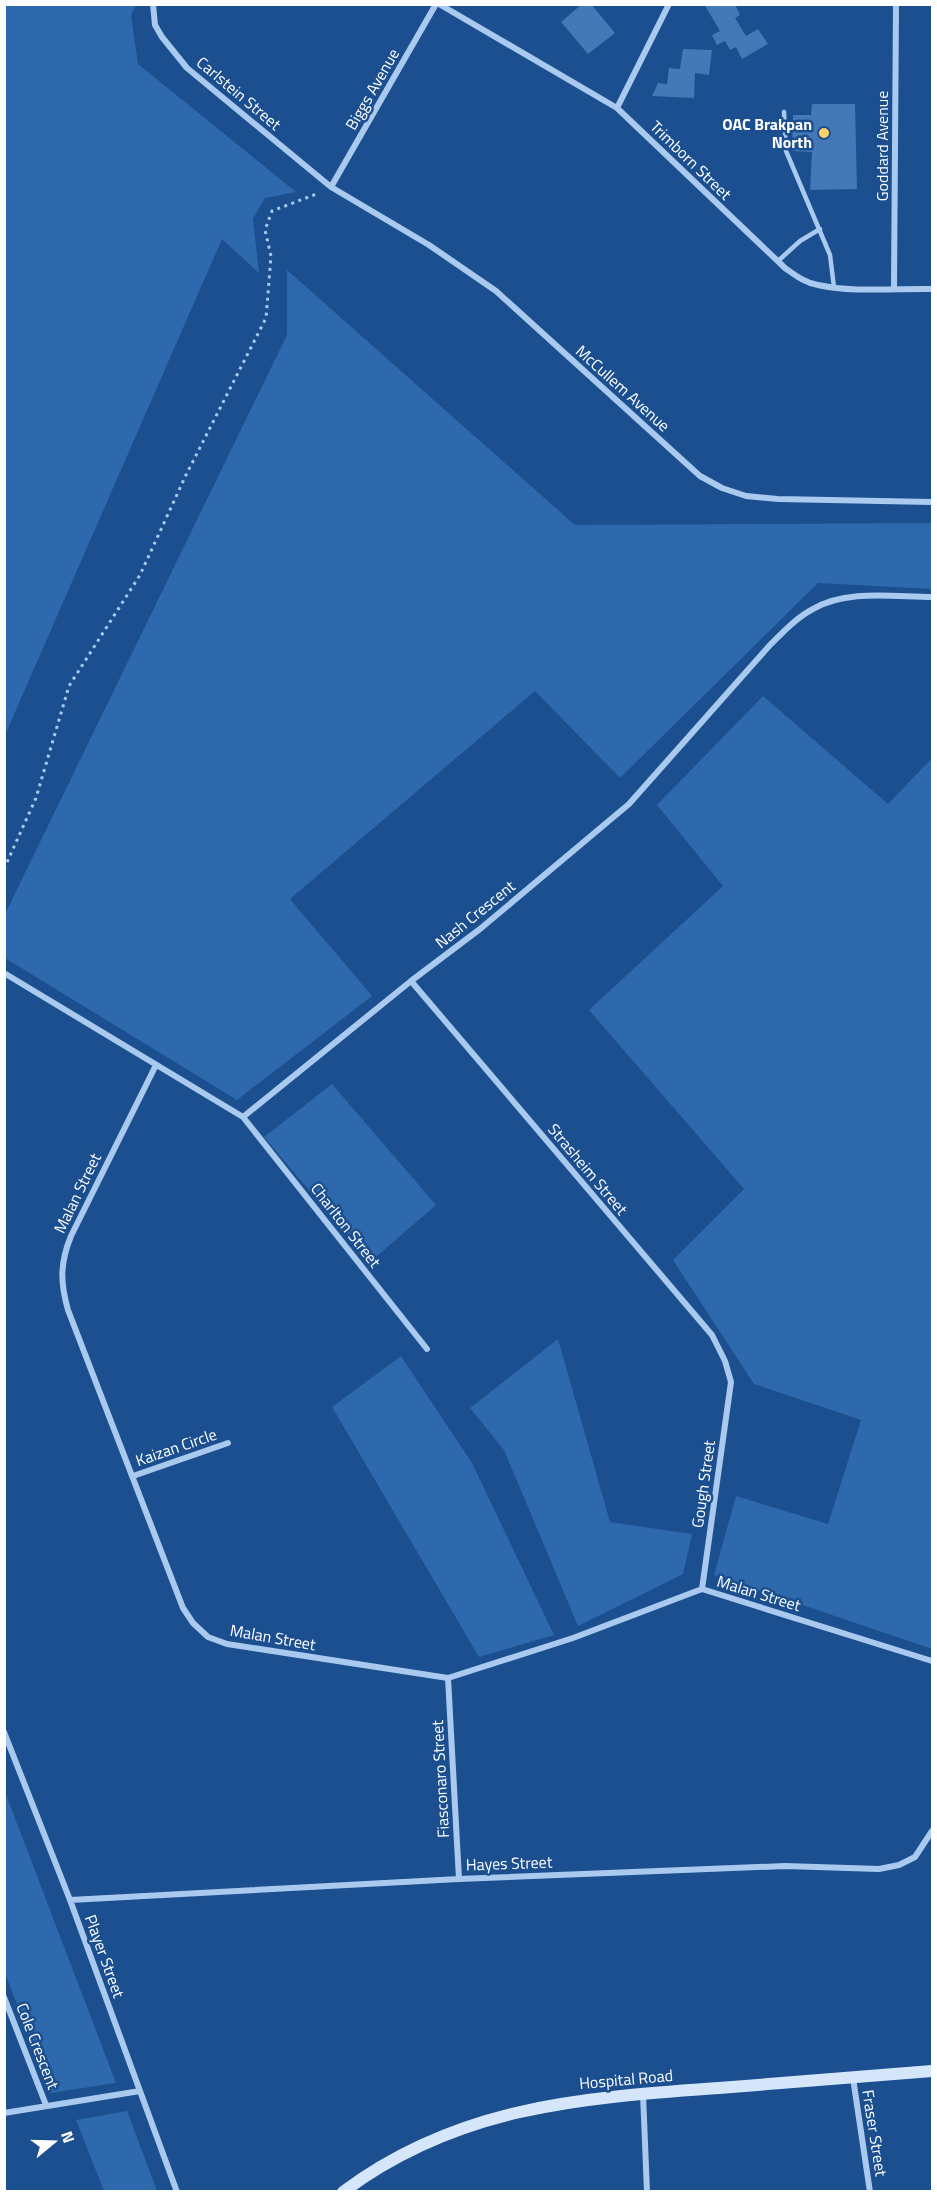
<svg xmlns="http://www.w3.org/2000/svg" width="937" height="2196" font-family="'Titillium Web',sans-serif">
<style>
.green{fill:#2e69ad}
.building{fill:#4478b7}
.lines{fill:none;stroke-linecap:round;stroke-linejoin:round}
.path{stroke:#a9c9ee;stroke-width:3;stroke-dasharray:3 4.5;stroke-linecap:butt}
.lane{stroke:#a9c9ee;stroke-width:4.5}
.street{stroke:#a9c9ee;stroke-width:6}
.secondary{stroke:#d6e6fa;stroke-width:12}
.poi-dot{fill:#ffd166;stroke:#1b4f8f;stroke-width:2}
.labels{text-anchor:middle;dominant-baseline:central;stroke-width:5;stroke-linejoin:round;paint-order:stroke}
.street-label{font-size:16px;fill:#fff;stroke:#1b4f8f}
.poi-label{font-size:16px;font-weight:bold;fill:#fff;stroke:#1b4f8f;text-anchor:end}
</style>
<rect width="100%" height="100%" fill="#1b4f8f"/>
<path class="green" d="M5,4L136,5L131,15L138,64L296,192L265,198L253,219L259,273L222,239L5,735Z
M287,270L575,525L932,523V589L818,583L620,778L535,691L290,899L372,996L237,1100L5,958V914L287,335Z
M763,696L888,804L932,758V1649L714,1575L736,1496L828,1524L861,1420L754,1384L673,1260L744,1189L589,1010L723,886L657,805Z
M332,1084L436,1205L370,1262L264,1137Z
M558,1339L610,1522L692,1534L683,1574L578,1626L504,1450L470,1408Z
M401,1356L472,1463L554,1635L479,1657L332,1407Z
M4,1792H5L116,2083L51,2093L5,1973Z
M127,2111L157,2191H104L76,2120Z"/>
<path class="building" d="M582,4H591L615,33L588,54L561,22Z
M704,4H735L740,15L735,18L746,36L758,29L768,44L742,59L736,47L730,50L725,41L717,45L712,35L720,31Z
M683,49L712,50L709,75L695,73L694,98L652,96L658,83L667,84L669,68L680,69Z
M812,104H855L857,189L810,190L812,152L792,151L793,115H811Z"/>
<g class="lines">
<path class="path" d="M4,869L36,798L69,686L140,575L186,475L266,318L271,256L265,230L272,211L319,193"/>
<path class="lane" d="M784,112L786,151L830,255L834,287
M778,261L800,241L820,229"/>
<path class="street" d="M153,4L155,25L162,37L187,68L331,187L429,245L496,291L700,476L722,488L746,496L778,499L932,502
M439,4L617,108L785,268C795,275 805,283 818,285C854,293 896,288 932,289
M617,108L669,4
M331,187L436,4
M894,288L896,4
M4,973L243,1117L427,1349
M411,981L712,1335L725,1361L731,1382L702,1589
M156,1065L71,1236C60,1263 60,1282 68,1310L183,1608L193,1623L208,1637L227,1644L448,1678L573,1638L702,1589L932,1661
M243,1117L411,981L480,929L629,804L770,645C783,632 796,618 813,609C846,589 895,597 932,597
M133,1476L228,1443
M448,1678L459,1879
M4,1732L70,1900L177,2192
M70,1900L459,1879L785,1866L879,1869L899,1865L915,1857L932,1831
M4,1997L46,2105
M853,2078L870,2192
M643,2094L647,2192
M4,2113L140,2091"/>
<path class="secondary" d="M343,2192C458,2106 581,2098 719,2088C790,2083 861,2077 932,2071"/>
</g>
<circle class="poi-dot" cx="824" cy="133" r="6"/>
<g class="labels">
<g class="street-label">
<text transform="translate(372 89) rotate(-60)">Biggs Avenue</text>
<text transform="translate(239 93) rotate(40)">Carlstein Street</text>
<text transform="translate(882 146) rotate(-90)">Goddard Avenue</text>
<text transform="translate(691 160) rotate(44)">Trimborn Street</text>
<text transform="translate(623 388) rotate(42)">McCullem Avenue</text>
<text transform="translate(475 914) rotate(-39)">Nash Crescent</text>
<text transform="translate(588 1169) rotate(50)">Strasheim Street</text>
<text transform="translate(77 1193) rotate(-64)">Malan Street</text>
<text transform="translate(346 1225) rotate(52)">Charlton Street</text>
<text transform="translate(176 1447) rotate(-19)">Kaizan Circle</text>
<text transform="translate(703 1484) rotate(-82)">Gough Street</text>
<text transform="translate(759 1593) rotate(17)">Malan Street</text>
<text transform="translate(273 1637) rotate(10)">Malan Street</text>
<text transform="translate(440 1779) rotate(-93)">Fiasconaro Street</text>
<text transform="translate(509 1863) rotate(-2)">Hayes Street</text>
<text transform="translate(105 1956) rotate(70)">Player Street</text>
<text transform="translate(38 2046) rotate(69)">Cole Crescent</text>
<text transform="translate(626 2079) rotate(-5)">Hospital Road</text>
<text transform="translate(875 2133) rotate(81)">Fraser Street</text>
</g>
<g class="poi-label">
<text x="812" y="124">OAC Brakpan<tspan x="812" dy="18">North</tspan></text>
</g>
</g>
<rect width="937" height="2196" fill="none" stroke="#ffffff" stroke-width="12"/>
<g transform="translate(54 2142) rotate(71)" stroke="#1b4f8f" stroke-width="4.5" paint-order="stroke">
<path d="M0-4.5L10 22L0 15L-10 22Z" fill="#ffffff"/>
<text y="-9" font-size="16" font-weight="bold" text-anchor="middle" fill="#ffffff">N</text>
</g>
</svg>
